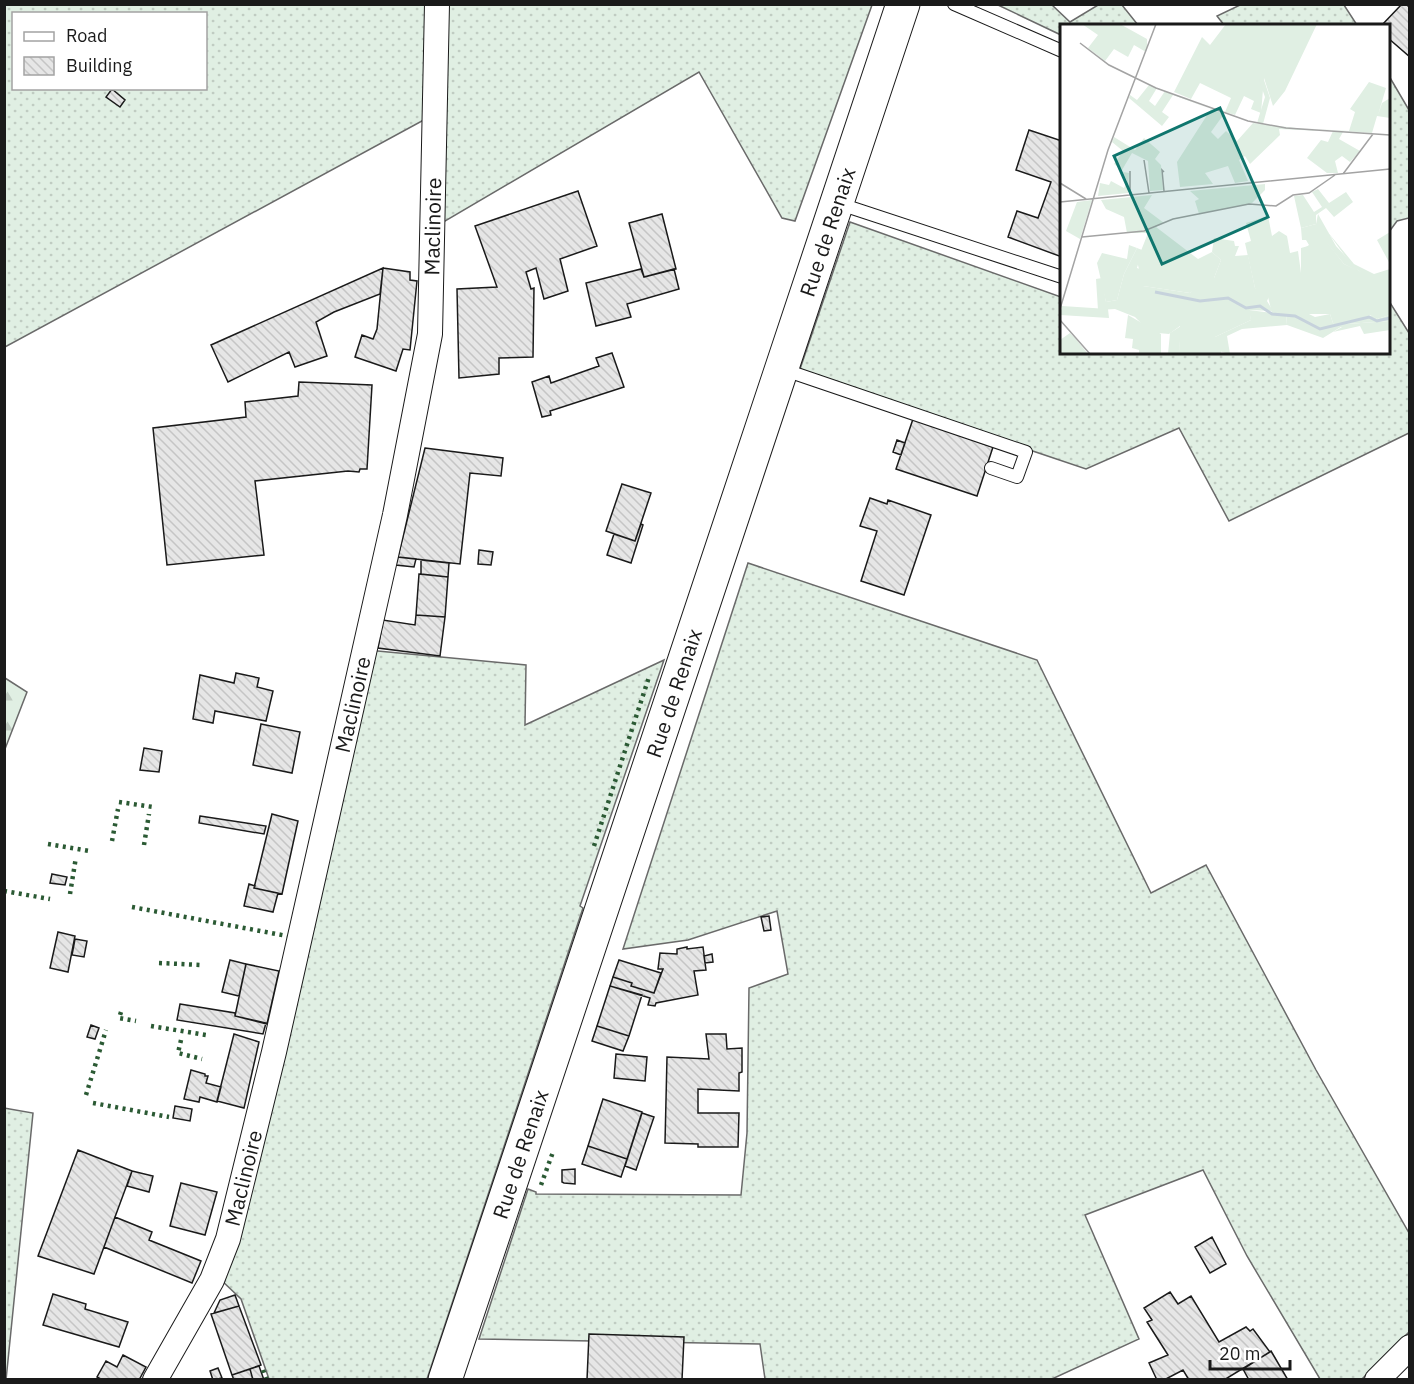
<svg xmlns="http://www.w3.org/2000/svg" width="1414" height="1384" font-family="'IBM Plex Sans',sans-serif">
<style>
.grass{fill:url(#grass-dots);stroke:#6a6a6a;stroke-width:1.5;fill-rule:evenodd}
.forest{fill:url(#forest-firs);stroke:#6a6a6a;stroke-width:1.5}
.building{fill:url(#building-back-hatch);stroke:#1a1a1a;stroke-width:1.5}
.lines{fill:none;stroke-linecap:round;stroke-linejoin:round}
.lane-casing{stroke:#1a1a1a;stroke-width:14}
.street-casing{stroke:#1a1a1a;stroke-width:26}
.primary-casing{stroke:#1a1a1a;stroke-width:35}
.lane{stroke:#fff;stroke-width:12}
.street{stroke:#fff;stroke-width:24}
.primary{stroke:#fff;stroke-width:33}
.hedge{stroke:#2b5a34;stroke-width:4.5;stroke-dasharray:3 4.5;stroke-linecap:butt}
.labels{text-anchor:middle;dominant-baseline:central;stroke-width:4.5;stroke-linejoin:round;paint-order:stroke}
.street-label{font-size:21px;fill:#1a1a1a;stroke:#fff}
.inset-river{fill:none;stroke:#c6d2dc;stroke-width:3}
.inset-road{fill:none;stroke:#a3a3a3;stroke-width:1.5}
.view{fill:#0f766e;fill-opacity:0.15;stroke:#0f766e;stroke-width:3}
.inset-edge{fill:none;stroke:#1a1a1a;stroke-width:3}
</style>
<defs>
<pattern id="grass-dots" width="8" height="8" patternUnits="userSpaceOnUse" patternTransform="scale(1.5)"><rect width="8" height="8" fill="#e0efe3"/><path d="M2 2h.1M6 6h.1" fill="none" stroke="#c0ccc2" stroke-width="1.8" stroke-linecap="round"/></pattern>
<pattern id="forest-firs" width="22" height="20" patternUnits="userSpaceOnUse" patternTransform="scale(1.5)"><rect width="22" height="20" fill="#e0efe3"/><path d="M5 1l3.5 6h-7zM16 11l3.5 6h-7z" fill="#c0ccc2"/></pattern>
<pattern id="building-back-hatch" width="6" height="6" patternUnits="userSpaceOnUse" patternTransform="scale(1.5)"><rect width="6" height="6" fill="#e6e6e6"/><path d="M-1 5l2 2M0 0l6 6M5-1l2 2" fill="none" stroke="#c5c5c5"/></pattern>
</defs>
<rect width="100%" height="100%" fill="#fff"/>
<path class="grass" d="M5,5H435L433,115L5,347ZM14,14H206V88H14Z
M444,5H872L795,221L782,218L699,72L435,227Z
M998,5H1052L1070,22L1098,5H1122L1138,25L1062,26L1061,35Z
M1240,5H1344L1357,25H1224L1217,16Z
M1389,76L1409,110V218L1397,221L1389,232Z
M850,222L1061,297L1062,352H1388L1389,301L1409,333V433L1229,521L1179,428L1086,469L799,372Z
M748,563L1037,660L1151,893L1206,865L1316,1070L1409,1233V1332L1362,1379H1320L1247,1256L1203,1170L1085,1215L1139,1339L1052,1379H765L760,1344L479,1339L528,1189L536,1192V1194L741,1195L747,1133L749,988L788,974L777,911L688,940L623,949Z
M367,650L526,665L525,725L664,660L580,906L583,908L427,1379H269L241,1299L219,1278Z
M4,1108L33,1113L6,1380L4,1379Z"/>
<path class="forest" d="M5,678L27,692L5,749Z"/>
<path class="building" d="M1402,4H1406L1410,8V57L1388,38V26H1381Z
M112,89L125,100L120,107L106,97Z
M1029,130L1062,141V257L1008,237L1017,211L1038,218L1051,182L1016,170Z
M578,191L597,246L560,259L568,291L544,299L536,268L526,272L531,289L534,288L533,357L499,358V374L459,378L457,289L497,287L475,226Z
M662,214L676,269L644,277L629,223Z
M383,268L410,272V280L417,281L410,350L403,349L396,371L355,357L362,335L373,339L377,329Z
M383,268L380,294L334,312L316,322L327,356L295,367L289,352L228,382L211,345Z
M641,269L644,277L674,269L679,289L627,304L631,317L596,326L586,283Z
M612,353L624,387L550,411L551,415L542,417L532,382L549,376L551,383L599,366L596,358Z
M299,382L372,385L367,469H360L359,472L348,471L255,481L264,555L167,565L153,428L246,417L245,402L298,396Z
M913,419L993,447L977,496L896,469Z
M897,440L905,443L901,455L893,452Z
M425,448L503,458L501,476L470,473L460,564L398,557Z
M622,484L651,493L635,541L606,531Z
M870,498L887,504L888,500L931,515L904,595L861,581L877,531L860,526Z
M641,524L643,525L631,563L607,555L614,534L635,541Z
M479,550L493,552L491,565L478,564Z
M398,557L416,559L414,567L396,565Z
M421,560L449,563L448,577L421,574Z
M419,574L448,577L445,617L416,615Z
M416,615L445,617L440,656L378,648L383,620L415,625Z
M236,673L259,678L257,687L273,691L266,721L215,711L213,723L193,719L200,675L234,683Z
M261,724L300,732L292,773L253,765Z
M144,748L162,751L159,772L140,770Z
M272,814L298,821L282,894L254,888Z
M200,816L266,826L264,834L199,823Z
M52,874L67,877L65,885L50,883Z
M249,884L255,886L254,888L278,893L273,912L244,906Z
M769,916L771,930L764,931L761,917Z
M58,932L75,936L68,972L50,968Z
M75,939L87,941L84,957L72,955Z
M687,947V949L703,947L706,970L694,971L698,995L656,1003L655,1006L648,1005L650,998L610,986L613,977L632,983L631,986L654,993L663,969H658L660,953L677,954V949Z
M712,954L713,962L705,963L704,956Z
M230,960L246,964L239,996L222,992Z
M619,960L661,973L654,993L631,986L632,983L613,977Z
M246,964L279,971L267,1024L235,1016Z
M610,986L642,995L629,1036L597,1026Z
M180,1004L235,1013V1016L266,1023L263,1034L177,1020Z
M91,1025L99,1028L95,1039L87,1037Z
M597,1026L629,1036L623,1051L592,1041Z
M234,1034L259,1042L244,1108L217,1101Z
M706,1034H726L727,1049L742,1048V1072L739,1073V1091L698,1089V1113H739L738,1147H698V1144L665,1143L667,1057L709,1059Z
M616,1054L647,1057L645,1081L614,1078Z
M191,1070L205,1074V1076H208L206,1083L221,1087L217,1102L200,1097L199,1102L184,1099Z
M603,1099L642,1112L627,1159L588,1146Z
M175,1106L192,1109L190,1121L173,1118Z
M642,1113L654,1117L636,1170L625,1166Z
M588,1146L627,1159L621,1177L582,1164Z
M78,1150L132,1171L94,1274L38,1256Z
M575,1169V1184L564,1183L562,1182V1170Z
M132,1171L153,1176L149,1192L127,1186Z
M181,1183L217,1192L205,1235L170,1226Z
M115,1217L152,1232L149,1240L201,1261L192,1283L104,1247Z
M1212,1237L1226,1264L1210,1273L1195,1247Z
M1170,1292L1178,1304L1191,1296L1219,1342L1246,1327L1250,1331L1253,1329L1270,1352L1224,1380H1189L1183,1370L1164,1380H1157L1149,1363L1168,1355L1147,1322L1152,1320L1144,1308Z
M53,1294L86,1304L85,1309L128,1322L119,1347L43,1325Z
M235,1295L239,1306L214,1313L220,1300Z
M239,1306L261,1365L232,1375L211,1314Z
M589,1334L684,1337L682,1380H587Z
M1271,1351L1288,1380H1249L1243,1369Z
M123,1355L146,1367L139,1380H102L97,1377L106,1361L117,1367Z
M259,1366L264,1380H253L250,1369Z
M218,1368L222,1378L213,1380L210,1371Z
M250,1369L253,1380H234L232,1375Z"/>
<g class="lines">
<g class="lane-casing">
<path id="lane" d="M954,4L1062,51
M837,203L1062,277
M782,369L1026,452L1017,477L991,468"/>
</g>
<g class="street-casing">
<g id="street">
<path id="s1" d="M155,1380L212,1280L228,1239L274,1052L395,515L430,334L437,4"/>
<path d="M1377,1380L1410,1347"/>
</g>
</g>
<g class="primary-casing">
<g id="primary">
<path id="s2" d="M445,1380L903,4"/>
</g>
</g>
<use href="#lane" class="lane"/>
<use href="#street" class="street"/>
<use href="#primary" class="primary"/>
<path class="hedge" d="M119,802L153,807
M112,841L118,809
M48,844L90,851
M144,845L149,814
M594,846L649,677
M4,891L50,899
M70,894L76,857
M132,907L287,936
M159,963L201,965
M121,1012L119,1018L136,1021
M151,1026L206,1035
M181,1040L178,1053L202,1059
M86,1095L106,1030
M93,1103L169,1117
M541,1185L553,1152
M263,1370L267,1380"/>
</g>
<g class="labels">
<g class="street-label">
<text stroke="none"><textPath href="#s1" startOffset="1194">Maclinoire</textPath></text>
<text stroke="none"><textPath href="#s2" startOffset="1210">Rue de Renaix</textPath></text>
<text stroke="none"><textPath href="#s2" startOffset="724">Rue de Renaix</textPath></text>
<text stroke="none"><textPath href="#s1" startOffset="708">Maclinoire</textPath></text>
<text stroke="none"><textPath href="#s2" startOffset="238">Rue de Renaix</textPath></text>
<text stroke="none"><textPath href="#s1" startOffset="222">Maclinoire</textPath></text>
</g>
</g>
<g transform="translate(1060 24)">
<rect width="330" height="330" fill="#fff"/>
<path d="M22,0H60L87,15V25L86,28L74,21L68,33L54,25L45,37L28,24L38,11ZM166,0H257L225,67L213,82L204,54L201,89L191,85L194,77L184,72L175,91L165,88L171,74L140,59L131,75L114,68L142,13L150,21ZM309,58L326,64L318,91L322,79L330,74V94L317,92L312,109L238,104L289,107L295,88L290,85ZM89,61L97,64L89,77L95,82L105,67L164,90L151,108L158,115L166,107L177,117L193,99L262,107L219,105L220,111L190,140L185,132L179,136L188,157L175,159L168,142L145,149L153,160L120,163L117,138L151,85L113,71L102,88L109,93L102,102L69,74L70,71L77,76ZM273,107L283,108L279,115L300,127L290,138L282,132L275,137L278,149H267L247,134L261,116L268,118ZM54,113L75,126L84,114L100,128L95,135L101,141L103,166L90,167L88,137L72,129L62,146L54,140L63,127L52,118ZM63,148L69,149L68,169L38,172L40,159L49,161L51,157L64,164L67,157ZM205,160V166L192,179L139,190L135,177L139,175L130,167ZM258,165L269,179L286,168L293,178L274,193L266,184L256,191V200L241,204L234,172L243,171L254,188L262,183L252,168ZM92,171L84,184L104,199L96,203L138,235L152,228L161,236L154,254L142,256L130,269L83,262L77,237L88,209H67L64,193L46,185L41,176ZM32,176L20,215L6,207L17,178ZM208,192L212,212L219,207L227,212L230,229L238,227L241,249V224L266,217L284,240L301,248L293,243L266,206L294,240L314,250L330,245V291L317,295L311,291L287,300L330,297V306L304,310L300,302L273,308L282,303L274,302L270,290H226L227,301L182,305L167,312L170,330L155,326V313L191,296L189,286L212,289L208,273L195,264L185,219L191,217L186,199ZM330,208V240L317,216ZM69,221L77,224L64,250L57,276L46,278L37,239L42,229L67,235ZM2,282L48,285L49,294L0,291ZM68,291L101,310V330H79V326L72,324L73,315L65,314ZM121,302L119,329L108,330L110,309ZM10,309L15,314L28,330H0V316Z" fill="#e0efe3"/>
<path d="M203,53L210,74L203,100L197,99L205,73L199,56ZM258,190L276,222L301,249L284,240L266,218L242,226L249,221L246,216H242L241,204L256,200ZM154,214L174,217L175,222H179L175,232L188,231L195,264L211,268L207,277L213,287L190,286L191,296L155,313V326H161V330H109L119,328L120,302L109,310L98,309L89,307L75,293L55,285L38,286L36,255L42,254L46,278L57,276L64,250L77,224L82,226L77,244L88,248L83,262L130,269L142,251L154,254L161,236L152,228ZM241,286L255,293L270,290L274,302L284,301L263,314L227,301L226,290ZM312,291L317,295L330,291V297L287,300Z" fill="#e0efe3"/>
<path class="inset-river" d="M95,268L140,277L168,274L186,284L200,282L212,290L235,292L260,305L309,293L317,297L330,294"/>
<path class="inset-road" d="M20,19L49,41L96,64L188,97L226,104L330,111M84,136L89,169M70,147V171M283,150L313,110M0,159L26,175M104,167L102,146L104,148M0,178L330,145M22,213L84,207L113,195L189,180L216,182L233,171L249,169L275,151M0,285L48,126L96,0M0,296L30,330"/>
<path class="view" d="M160,84L208,193L102,240L54,132Z"/>
<rect width="330" height="330" class="inset-edge"/>
</g>
<rect width="1414" height="1384" fill="none" stroke="#1a1a1a" stroke-width="12"/>
<rect x="12" y="12" width="195" height="78" fill="#ffffff" stroke="#a3a3a3" stroke-width="1.5"/>
<rect x="24" y="32" width="30" height="9" fill="#ffffff" stroke="#a3a3a3" stroke-width="1.5"/>
<text x="66" y="42" font-size="18" fill="#1a1a1a">Road</text>
<rect x="24" y="57" width="30" height="18" fill="url(#building-back-hatch)" stroke="#a3a3a3" stroke-width="1.5"/>
<text x="66" y="72" font-size="18" fill="#1a1a1a">Building</text>
<path d="M1210 1360v9h80v-9" fill="none" stroke="#1a1a1a" stroke-width="3"/>
<text x="1219" y="1360" font-size="18" fill="#1a1a1a" stroke="#ffffff" stroke-width="4.5" paint-order="stroke">20 m</text>
</svg>
